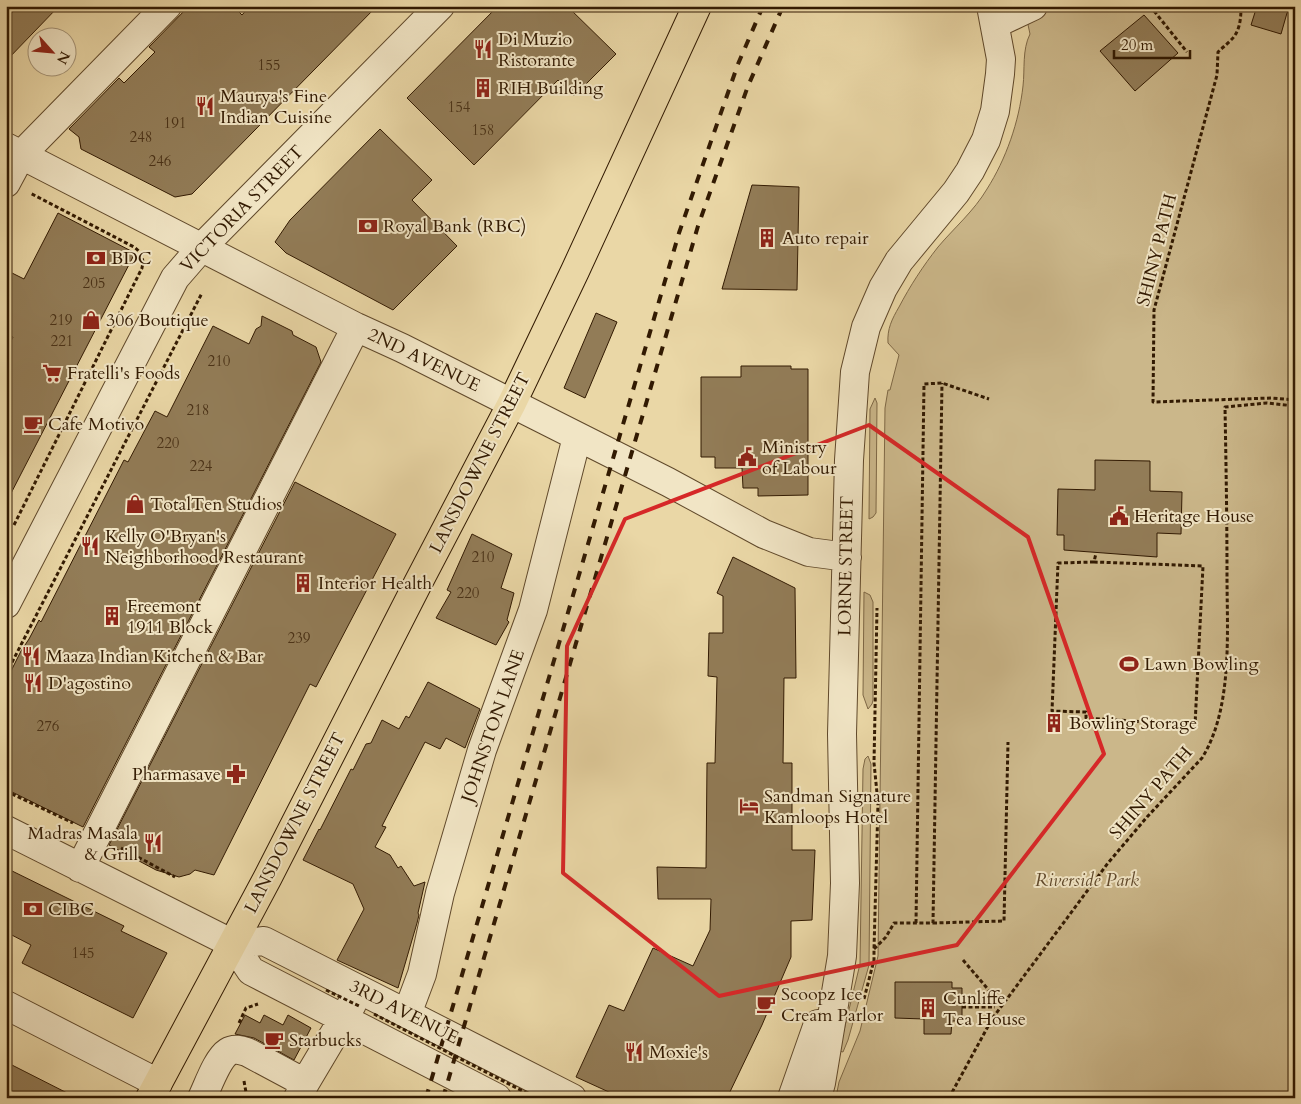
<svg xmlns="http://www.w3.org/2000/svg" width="1301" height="1104" font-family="Cardo,serif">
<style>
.green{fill:#cbb78a;stroke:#7e6846}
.building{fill:#927c57;stroke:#321a02}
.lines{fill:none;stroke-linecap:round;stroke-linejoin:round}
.minor-casing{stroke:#60492b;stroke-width:30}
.major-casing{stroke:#321a02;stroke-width:30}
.path{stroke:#321a02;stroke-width:3;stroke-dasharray:4 2.5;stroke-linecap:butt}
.minor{stroke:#f1e5c5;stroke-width:28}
.major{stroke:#ead7a6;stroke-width:28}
.rail{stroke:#321a02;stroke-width:4;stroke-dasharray:9 9;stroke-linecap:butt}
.path-bridge{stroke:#321a02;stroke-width:3;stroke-dasharray:4 2.5;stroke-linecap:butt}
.marked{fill:none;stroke:#d62828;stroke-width:4;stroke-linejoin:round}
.labels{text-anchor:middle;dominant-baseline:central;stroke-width:4;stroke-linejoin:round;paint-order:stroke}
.number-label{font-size:15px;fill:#4a3217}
.poi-label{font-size:18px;fill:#321a02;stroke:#f1e5c5;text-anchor:start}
.street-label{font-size:18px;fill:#321a02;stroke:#f1e5c5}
.park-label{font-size:18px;font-style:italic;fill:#60492b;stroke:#f1e5c5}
</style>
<rect width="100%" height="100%" fill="#ead7a6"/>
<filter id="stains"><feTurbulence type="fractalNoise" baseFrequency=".004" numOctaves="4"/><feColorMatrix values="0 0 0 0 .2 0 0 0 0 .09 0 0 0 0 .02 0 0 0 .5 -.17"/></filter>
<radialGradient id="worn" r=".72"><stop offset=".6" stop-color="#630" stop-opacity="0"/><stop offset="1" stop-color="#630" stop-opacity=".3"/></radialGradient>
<path class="green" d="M1024,6H1295V1098L836,1097L839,1082L860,1031L878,956L885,408L888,390H890L899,355L888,343C887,329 892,319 899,307C910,286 923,266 938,247C954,228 974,211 987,189C1006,159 1019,122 1023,86C1025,69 1022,50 1030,34Z
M875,398L877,403L876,513L873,517L869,519L870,409Z
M864,592L870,595L873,602V700L872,704L868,709L863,695Z
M868,756L871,764L869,965L848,1040L843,1052L839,1051L860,964L863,769L865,759Z"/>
<path class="building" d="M6,6H59L6,61Z
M189,6H233L242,15L250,6H377L192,194L175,197L81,149L79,137L69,129L119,78L124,83L155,52L149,47Z
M498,6H567L616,54L574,96L558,80L474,165L407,98Z
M1257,6H1289L1281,34L1251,25Z
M1144,15L1178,53L1135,91L1100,51Z
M380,129L432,180L412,200L457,246L393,310L286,253L275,242L290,220Z
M752,185L799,187L797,290L722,289Z
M58,213L135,253L6,503V351L13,337L6,334V270L24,279Z
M596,313L617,322L585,398L564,388Z
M262,316L292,331L293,335L316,347L321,362L83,827L6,789V681L21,651L29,639L39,620L41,622L124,460L128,462L155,411L167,417L213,326L249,344L256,329L261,326Z
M741,366H791V369H808V495L758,496V488H743L742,468H715V457H701V377H741Z
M1095,460L1150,461V491L1182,492L1181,534L1157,533V557L1064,550V535H1057L1058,489L1095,490Z
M295,482L396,534L316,687L310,684L214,875L195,870L190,874L179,877L156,870L109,845Z
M472,534L512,554L501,588L514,593L507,620L509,622L496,645L436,618L451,592L447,590Z
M733,557L795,588L796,678H784L783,763H792V850H815L812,920L791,921V957L762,1025L727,1098H622L576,1077L609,1005L624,1011L653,948L693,966L710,930L711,899H658L657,867L706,868L707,763H715L717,677L708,676L709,633H723V596L717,593Z
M428,682L480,709L465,748L446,738L440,749L425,742L382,826L386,827L375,847L390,855L398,868L401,866L414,886L425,882L418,913L419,915L417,923L398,988L337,960L364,909L353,884L303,860L319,829L320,830L351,769L353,770L366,744L371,743L382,720L399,729L406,716L409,718Z
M6,868L124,926L121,931L167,953L133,1018L22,963L31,945L6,932Z
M895,982H952V988H962V1021H952L951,1034H924V1019L895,1018Z
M245,1015L260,1023L264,1015L283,1025L288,1015L311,1028L294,1060L254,1038L235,1034Z
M6,1062L77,1098H6Z"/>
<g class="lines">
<g class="minor-casing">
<path id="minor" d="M995,24L1033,6
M6,147L356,327L402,348L668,482L764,534L809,552L847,557
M6,183L21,155L167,6
M6,604L175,278L201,248L440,6
M6,830L233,944L251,971L497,1098
M80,868L356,327
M233,944L264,941L572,1098
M6,1005L158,1083
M407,1014L422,974L440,893L482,750L533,610L577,437
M202,1098C208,1086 217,1059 228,1052C234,1048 241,1050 247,1052L305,1083
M298,1098L305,1083L352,1004
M792,1098L818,1024
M817,1098L821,1083L842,956L843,932L845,883L842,734L849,460L855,372L866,327L883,288L899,261L956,192L970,171L986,140L995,111L1000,74L1001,59L991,6"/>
</g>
<g class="major-casing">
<path id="major" d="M150,1098L268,877L417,585L512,403L575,271L697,6"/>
</g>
<path class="path" d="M1150,6L1187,52
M1241,6C1241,19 1240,32 1230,41C1226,45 1222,48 1218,52L1217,75L1154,310L1153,402L1271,398L1295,400
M14,525L142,268C144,258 142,253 134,247L30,193
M1094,562L1058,563L1052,711L1086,712V718L1195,725L1203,566L1094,562L1096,553
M6,674L202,293
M6,791L73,823
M121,848L175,877
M916,923L924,384L942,383L989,399
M933,923L1004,921L1008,742
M874,949L886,937L894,923H933L942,383
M963,960L999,1002
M864,999L874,960V949L878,803L874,763L877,608
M962,1007H995
M239,1023L246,1008L258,1004
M244,1081L247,1098
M949,1098L992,1019L1108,863L1147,817L1202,758C1233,708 1227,633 1227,575C1227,519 1226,463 1225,407L1267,403L1295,406"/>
<use href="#minor" class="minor"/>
<use href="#major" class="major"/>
<path class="rail" d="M426,1098L679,233L738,64L763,6
M443,1098L698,226L748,86L783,6"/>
<path class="path-bridge" d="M326,990L361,1007
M374,1014L536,1098"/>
</g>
<path class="marked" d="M869,425L1028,537L1104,754L957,945L719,996L563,873L567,646L625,519Z"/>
<defs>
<g id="restaurant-bare" transform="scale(1.5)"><path d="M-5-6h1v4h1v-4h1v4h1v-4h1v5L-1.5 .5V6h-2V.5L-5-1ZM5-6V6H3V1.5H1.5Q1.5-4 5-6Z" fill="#8f2418" stroke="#f1e5c5" stroke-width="2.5" paint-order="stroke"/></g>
<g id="building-bare" transform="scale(1.5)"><path d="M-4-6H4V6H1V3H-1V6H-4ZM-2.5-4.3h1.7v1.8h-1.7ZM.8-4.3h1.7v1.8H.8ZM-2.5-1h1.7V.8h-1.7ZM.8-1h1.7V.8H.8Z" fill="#8f2418" stroke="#f1e5c5" stroke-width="2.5" paint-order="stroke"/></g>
<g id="bank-bare" transform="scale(1.5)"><path d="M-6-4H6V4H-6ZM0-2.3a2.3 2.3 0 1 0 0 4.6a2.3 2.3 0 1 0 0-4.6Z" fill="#8f2418" stroke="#f1e5c5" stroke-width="2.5" paint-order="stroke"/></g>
<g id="shop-bare" transform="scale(1.5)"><path d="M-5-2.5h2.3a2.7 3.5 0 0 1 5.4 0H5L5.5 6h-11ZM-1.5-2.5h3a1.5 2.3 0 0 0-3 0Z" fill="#8f2418" stroke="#f1e5c5" stroke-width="2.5" paint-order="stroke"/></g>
<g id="supermarket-bare" transform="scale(1.5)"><path d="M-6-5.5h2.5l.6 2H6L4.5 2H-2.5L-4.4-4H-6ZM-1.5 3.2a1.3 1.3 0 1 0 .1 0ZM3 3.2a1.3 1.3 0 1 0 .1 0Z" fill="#8f2418" stroke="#f1e5c5" stroke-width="2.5" paint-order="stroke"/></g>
<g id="cafe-bare" transform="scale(1.5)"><path d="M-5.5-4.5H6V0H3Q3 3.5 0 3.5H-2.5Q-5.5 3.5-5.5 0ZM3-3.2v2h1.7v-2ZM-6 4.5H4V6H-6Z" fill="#8f2418" stroke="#f1e5c5" stroke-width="2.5" paint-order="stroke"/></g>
<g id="civic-bare" transform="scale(1.5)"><path d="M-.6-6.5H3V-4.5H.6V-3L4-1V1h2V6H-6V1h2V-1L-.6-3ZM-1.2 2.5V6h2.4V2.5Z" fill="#8f2418" stroke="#f1e5c5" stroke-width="2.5" paint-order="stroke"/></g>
<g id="stadium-bare" transform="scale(1.5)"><path d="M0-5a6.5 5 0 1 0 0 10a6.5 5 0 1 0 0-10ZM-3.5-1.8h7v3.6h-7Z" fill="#8f2418" stroke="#f1e5c5" stroke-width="2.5" paint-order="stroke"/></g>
<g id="pharmacy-bare" transform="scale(1.5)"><path d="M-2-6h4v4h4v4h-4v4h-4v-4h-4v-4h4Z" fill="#8f2418" stroke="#f1e5c5" stroke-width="2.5" paint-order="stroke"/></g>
<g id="hotel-bare" transform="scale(1.5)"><path d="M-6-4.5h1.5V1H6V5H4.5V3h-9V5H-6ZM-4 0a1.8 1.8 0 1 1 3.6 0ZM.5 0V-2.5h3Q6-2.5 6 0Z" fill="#8f2418" stroke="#f1e5c5" stroke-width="2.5" paint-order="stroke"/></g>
</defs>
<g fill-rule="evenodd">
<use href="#restaurant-bare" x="483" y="49"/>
<use href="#building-bare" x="483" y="88"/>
<use href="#restaurant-bare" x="205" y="106"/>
<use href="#bank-bare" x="368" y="226"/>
<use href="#building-bare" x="767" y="238"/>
<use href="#bank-bare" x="96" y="258"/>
<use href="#shop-bare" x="91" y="320"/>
<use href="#supermarket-bare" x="52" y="373"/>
<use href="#cafe-bare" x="33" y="424"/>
<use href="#civic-bare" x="747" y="457"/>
<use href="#shop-bare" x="135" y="504"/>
<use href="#civic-bare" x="1119" y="516"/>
<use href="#restaurant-bare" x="90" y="546"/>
<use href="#building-bare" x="303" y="583"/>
<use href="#building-bare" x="112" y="616"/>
<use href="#restaurant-bare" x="31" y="656"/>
<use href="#stadium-bare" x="1129" y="664"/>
<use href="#restaurant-bare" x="33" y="683"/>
<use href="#building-bare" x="1054" y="723"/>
<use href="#pharmacy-bare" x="236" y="774"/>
<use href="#hotel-bare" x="749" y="806"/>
<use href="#restaurant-bare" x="153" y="843"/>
<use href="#bank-bare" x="33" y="909"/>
<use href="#cafe-bare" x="766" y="1004"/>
<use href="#building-bare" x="928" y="1008"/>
<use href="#cafe-bare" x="274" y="1040"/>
<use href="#restaurant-bare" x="634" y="1052"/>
</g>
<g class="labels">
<g class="number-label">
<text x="269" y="65">155</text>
<text x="459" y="107">154</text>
<text x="175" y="123">191</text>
<text x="483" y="130">158</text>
<text x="141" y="137">248</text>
<text x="160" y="161">246</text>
<text x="94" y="283">205</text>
<text x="61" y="320">219</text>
<text x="62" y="341">221</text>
<text x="219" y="361">210</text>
<text x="198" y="410">218</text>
<text x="168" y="443">220</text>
<text x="201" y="466">224</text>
<text x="483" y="557">210</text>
<text x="468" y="593">220</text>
<text x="299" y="638">239</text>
<text x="48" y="726">276</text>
<text x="83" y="953">145</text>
</g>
<g class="poi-label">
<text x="498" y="39">Di Muzio<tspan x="498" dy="21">Ristorante</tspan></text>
<text x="498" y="88">RIH Building</text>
<text x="220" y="96">Maurya's Fine<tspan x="220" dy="21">Indian Cuisine</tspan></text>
<text x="383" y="226">Royal Bank (RBC)</text>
<text x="782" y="238">Auto repair</text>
<text x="111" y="258">BDC</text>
<text x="106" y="320">306 Boutique</text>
<text x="67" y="373">Fratelli's Foods</text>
<text x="48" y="424">Cafe Motivo</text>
<text x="762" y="447">Ministry<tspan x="762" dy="21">of Labour</tspan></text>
<text x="150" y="504">TotalTen Studios</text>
<text x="1134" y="516">Heritage House</text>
<text x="105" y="536">Kelly O'Bryan's<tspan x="105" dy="21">Neighborhood Restaurant</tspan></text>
<text x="318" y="583">Interior Health</text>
<text x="127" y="606">Freemont<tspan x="127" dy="21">1911 Block</tspan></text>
<text x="46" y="656">Maaza Indian Kitchen &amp; Bar</text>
<text x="1144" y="664">Lawn Bowling</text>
<text x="48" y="683">D'agostino</text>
<text x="1069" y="723">Bowling Storage</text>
<text x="221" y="774" text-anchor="end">Pharmasave</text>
<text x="764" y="796">Sandman Signature<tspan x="764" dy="21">Kamloops Hotel</tspan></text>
<text x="138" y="833" text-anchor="end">Madras Masala<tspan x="138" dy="21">&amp; Grill</tspan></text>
<text x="48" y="909">CIBC</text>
<text x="781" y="994">Scoopz Ice<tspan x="781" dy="21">Cream Parlor</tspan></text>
<text x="943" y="998">Cunliffe<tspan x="943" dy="21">Tea House</tspan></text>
<text x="289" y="1040">Starbucks</text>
<text x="649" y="1052">Moxie's</text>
</g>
<g class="street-label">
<text transform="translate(242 209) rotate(-46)">VICTORIA STREET</text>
<text transform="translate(1157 250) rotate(-76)">SHINY PATH</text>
<text transform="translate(424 360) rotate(26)">2ND AVENUE</text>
<text transform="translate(480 463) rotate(-63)">LANSDOWNE STREET</text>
<text transform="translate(846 566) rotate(-89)">LORNE STREET</text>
<text transform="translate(493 726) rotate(-71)">JOHNSTON LANE</text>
<text transform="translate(1151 793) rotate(-49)">SHINY PATH</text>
<text transform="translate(295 823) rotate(-63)">LANSDOWNE STREET</text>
<text transform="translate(404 1012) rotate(27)">3RD AVENUE</text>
</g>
<g class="park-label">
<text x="1087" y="880">Riverside Park</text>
</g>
</g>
<rect width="1301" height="1104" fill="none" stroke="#ead7a6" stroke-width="25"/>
<rect x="8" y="8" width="1286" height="1089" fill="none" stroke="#321a02" stroke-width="2.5"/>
<rect x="12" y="12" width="1276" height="1079" fill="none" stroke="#321a02"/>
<g transform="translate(52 52) rotate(117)"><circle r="24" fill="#f1e5c5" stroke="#a59477"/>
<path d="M0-4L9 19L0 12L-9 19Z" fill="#8f2418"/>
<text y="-8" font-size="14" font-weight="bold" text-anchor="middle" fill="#321a02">N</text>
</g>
<path d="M1114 50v8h76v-8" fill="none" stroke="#321a02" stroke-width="2.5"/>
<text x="1121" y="50" font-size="15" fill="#321a02" stroke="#f1e5c5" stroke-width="4" paint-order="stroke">20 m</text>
<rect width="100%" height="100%" filter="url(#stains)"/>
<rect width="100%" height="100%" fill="url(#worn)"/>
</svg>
